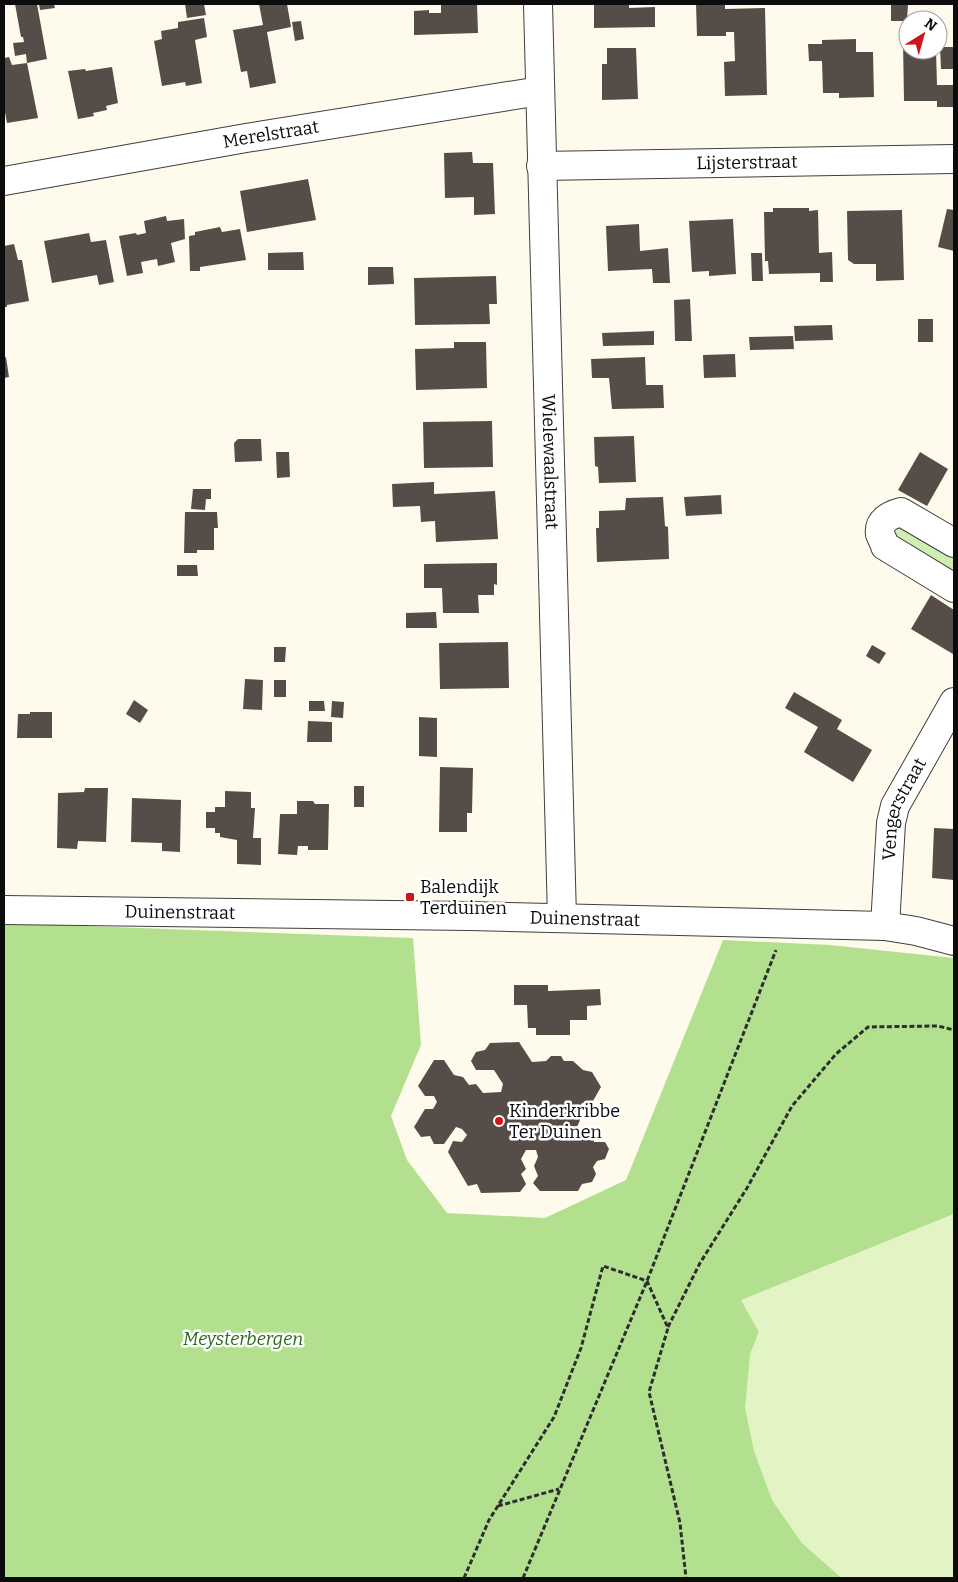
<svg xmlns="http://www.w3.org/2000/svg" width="958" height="1582" font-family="Bitter,serif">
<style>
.green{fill:#d0eeb1}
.forest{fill:#b3e08f}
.pitch{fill:#e3f4c4}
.building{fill:#564d48}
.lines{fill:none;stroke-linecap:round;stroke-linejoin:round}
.minor-casing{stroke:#3f3f3f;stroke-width:30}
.path{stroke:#2e2e2e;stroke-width:3;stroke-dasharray:5 2.5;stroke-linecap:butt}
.minor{stroke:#fff;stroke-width:28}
.poi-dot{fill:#cb161e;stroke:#fff;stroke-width:2}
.labels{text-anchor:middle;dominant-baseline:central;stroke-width:5;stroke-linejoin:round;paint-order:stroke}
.street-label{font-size:18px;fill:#0c0c0c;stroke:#fff}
.poi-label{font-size:18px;fill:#0c0c0c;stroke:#fff;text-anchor:start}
.park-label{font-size:18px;font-style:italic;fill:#286a16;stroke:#fff}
</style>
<rect width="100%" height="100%" fill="#fffbec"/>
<path class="green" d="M901,527L954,554V578L895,538L897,529Z"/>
<path class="forest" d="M4,923L413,938L421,1045L391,1116L407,1160L447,1213L545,1218L626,1180L723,940L830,945L954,958V1214L742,1301L759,1332L750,1355L801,1542L842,1578H4Z"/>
<path class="pitch" d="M954,1214V1578H842L801,1542L772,1500L754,1451L745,1408L750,1355L759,1332L741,1300Z"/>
<path class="building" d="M15,4H37L47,59L27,63L38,118L7,123L4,107V58L9,57L12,65L27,63L26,54L15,56L13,43L24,42L23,37H21Z
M39,4H54L55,8L40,10Z
M185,4H204L206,15L187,18Z
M259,4H287L291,27L267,32L276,83L250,88L247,71L241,72L233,30L263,25Z
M441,4H477L478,33L414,35V11L429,10V13H441Z
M594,4H629V8L655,7V27L594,28Z
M696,4H725V9L765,8L767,95L725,96L724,62L735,61L734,32H726V36H697Z
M891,4H908L907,21H891Z
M204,18L207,37L195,40L202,83L186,86L185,82L162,86L154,41L162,39L161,31L178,28V22Z
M301,21L304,39L295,41L292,22Z
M856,39V52H873L874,97L839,98V93H823L822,61H809L808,44H822V40Z
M903,41H908V50H936L937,85H954V107H937V101H904Z
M940,47H954V69H941Z
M607,48H636L638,99L602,100V64H607Z
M112,67L118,103L106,106L107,110L93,113L94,116L78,119L68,71L85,69L86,71Z
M472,152L473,163H493L495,214L474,215V197L445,198L444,153Z
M308,179L316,220L247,232L240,191Z
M773,208H809V211L818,210L819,253L832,252L833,282H820V273L769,274L768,261H765L764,212H773Z
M947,209L954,210V251L938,247Z
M902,210L904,280L876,281V264H854L848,260L847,211Z
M166,216L167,221L184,219L185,239L171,243L175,262L158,266L157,259L141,262L143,273L127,276L119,236L136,233L137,235L146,233L144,221Z
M733,219L736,274L709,276V271L692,272L689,221Z
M639,224L640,251L668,248L670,283H653L652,269L608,271L606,226Z
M220,227L222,232L240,229L246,260L200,267V271H190L189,236L195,235V232Z
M89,233L91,242L106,240L114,282L99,285L97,275L52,283L44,241Z
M14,244L18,260H22L29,301L7,305V307H4V246Z
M303,252L304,270H268V253Z
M751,253H762L763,281H752Z
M368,267H393L394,284L368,285Z
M496,276L497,304H489L490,324L415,325L414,278Z
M690,299L692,341H675L674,300Z
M918,319H933V342H918Z
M832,325L833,340L795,341L794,326Z
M654,331V345L603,346L602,333Z
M793,336L794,349L750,350L749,337Z
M454,342H486L487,388L416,390L415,349L454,348Z
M735,354L736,377L704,378L703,355Z
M6,357L9,377L4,378V358Z
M645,357L646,385H663L664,408L612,409L609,378H592L591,359Z
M492,421L493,467L424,468L423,422Z
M634,436L636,482L599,483L598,467L595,466L594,437Z
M238,439H261L262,461L235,462L234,443Z
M276,452H289L290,477L277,478Z
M920,452L948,469L927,506L898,490Z
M434,482V494L495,491L498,539L436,542L435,521L421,522L420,506L393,507L392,484Z
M193,489H211V499H206L205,510L191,509Z
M721,495L722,514L686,516L684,497Z
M663,497L665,526L668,527L669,559L597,562L596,528H599V511L625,510L626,498Z
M185,512H217L218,528H214V550H197V553H184Z
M497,563V585L494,584V595H478L479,613H443L442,588H424V564Z
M177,565H197L198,576H177Z
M931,595L954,610L953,654L911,629Z
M436,612L437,628H406V613Z
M508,642L509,688L440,689L439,643Z
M872,645L886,653L879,664L866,656Z
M274,647H286L285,662H274Z
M245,679L263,680L262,710L243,709Z
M274,680H286V697H274Z
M794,692L842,720L837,729L872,750L853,782L804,752L818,727L785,708Z
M134,700L148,710L140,723L126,714Z
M309,701H324L325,711H309Z
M332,701L344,702L343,718L331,717Z
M30,712H52V738H17L18,714H30Z
M419,717L437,718V757L419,756Z
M308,721L332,722V742H307Z
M440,767L473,768L472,813H467V832H439Z
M354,786H364V807H354Z
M85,788H108L106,842L78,841L77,849L57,848L58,793L84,792Z
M225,791L251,792V808H255L253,838H261V865L237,864V840L220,837V833H215V828H206V812H215V807H225Z
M132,798L181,800L180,852L162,851V843L131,842Z
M297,801H313L315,804H329L328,850H308V846H298L297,855L278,854L280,814H297Z
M934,828L954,829V880L932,878Z
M514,985H548V991L600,989L601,1005L587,1006V1020H570V1035H536V1028H528L527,1005H514Z
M519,1042L532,1062L546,1061L551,1056H561L564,1061H573L583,1070L592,1072L601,1087L593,1101L582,1103L578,1110L582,1115L577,1127L581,1133L592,1134L594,1142H605L609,1149L605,1159L597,1161L593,1167L596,1174L592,1182L582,1184L578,1191H540L533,1183L538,1176L534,1166L538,1157L536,1150H526L521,1159L526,1169L521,1174L526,1184L520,1192L481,1193L477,1184L468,1186L448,1152L453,1141L462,1142L467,1135L462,1129L456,1127L444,1144H434L430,1136L421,1137L414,1127L425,1109H433L437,1102L434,1096H425L418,1086L434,1060H444L454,1075L463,1077L469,1085L476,1084L483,1093L501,1092L503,1084L494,1070H476L471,1061L476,1052L485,1050L490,1043Z"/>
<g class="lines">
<g class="minor-casing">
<g id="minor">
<path id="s1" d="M538,4L562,918"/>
<path id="s2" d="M541,166L954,159"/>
<path id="s3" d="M4,181L246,138L540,91"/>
<path d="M954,543L901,512C890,515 878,521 880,534C881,537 884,542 885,546L954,588"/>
<path id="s4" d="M4,910L470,916L885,926L916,931L954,941"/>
<path id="s5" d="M885,926L891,823L895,806L954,702"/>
</g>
</g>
<path class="path" d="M668,1327L700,1263L747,1188L792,1106L836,1054L868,1027L938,1026L954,1030
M498,1506L559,1489
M464,1578L489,1520L554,1417L581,1348L603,1266L647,1281L668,1328L649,1392L680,1523L686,1578
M523,1578L647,1281L776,950"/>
<use href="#minor" class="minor"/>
</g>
<g class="poi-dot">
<rect x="405" y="892" width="10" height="10" rx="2.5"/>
<circle cx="499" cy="1121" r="5"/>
</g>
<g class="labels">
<g class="street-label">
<text stroke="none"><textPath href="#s3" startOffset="271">Merelstraat</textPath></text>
<text stroke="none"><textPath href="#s2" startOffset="206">Lijsterstraat</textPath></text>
<text stroke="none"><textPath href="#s1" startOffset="458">Wielewaalstraat</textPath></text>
<text stroke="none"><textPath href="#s5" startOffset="120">Vengerstraat</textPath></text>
<text stroke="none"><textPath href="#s4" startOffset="176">Duinenstraat</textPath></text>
<text stroke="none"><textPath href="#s4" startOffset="581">Duinenstraat</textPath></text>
</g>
<g class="poi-label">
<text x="420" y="887">Balendijk<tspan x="420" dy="21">Terduinen</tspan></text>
<text x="509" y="1111">Kinderkribbe<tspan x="509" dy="21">Ter Duinen</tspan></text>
</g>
<g class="park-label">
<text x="243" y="1339">Meysterbergen</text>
</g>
</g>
<rect width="958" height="1582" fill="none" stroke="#0c0c0c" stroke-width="10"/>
<g transform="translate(923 35) rotate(37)"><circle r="24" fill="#ffffff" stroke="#9e9e9e"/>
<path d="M0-4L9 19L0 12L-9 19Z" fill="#cb161e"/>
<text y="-8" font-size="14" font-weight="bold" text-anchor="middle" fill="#0c0c0c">N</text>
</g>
</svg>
